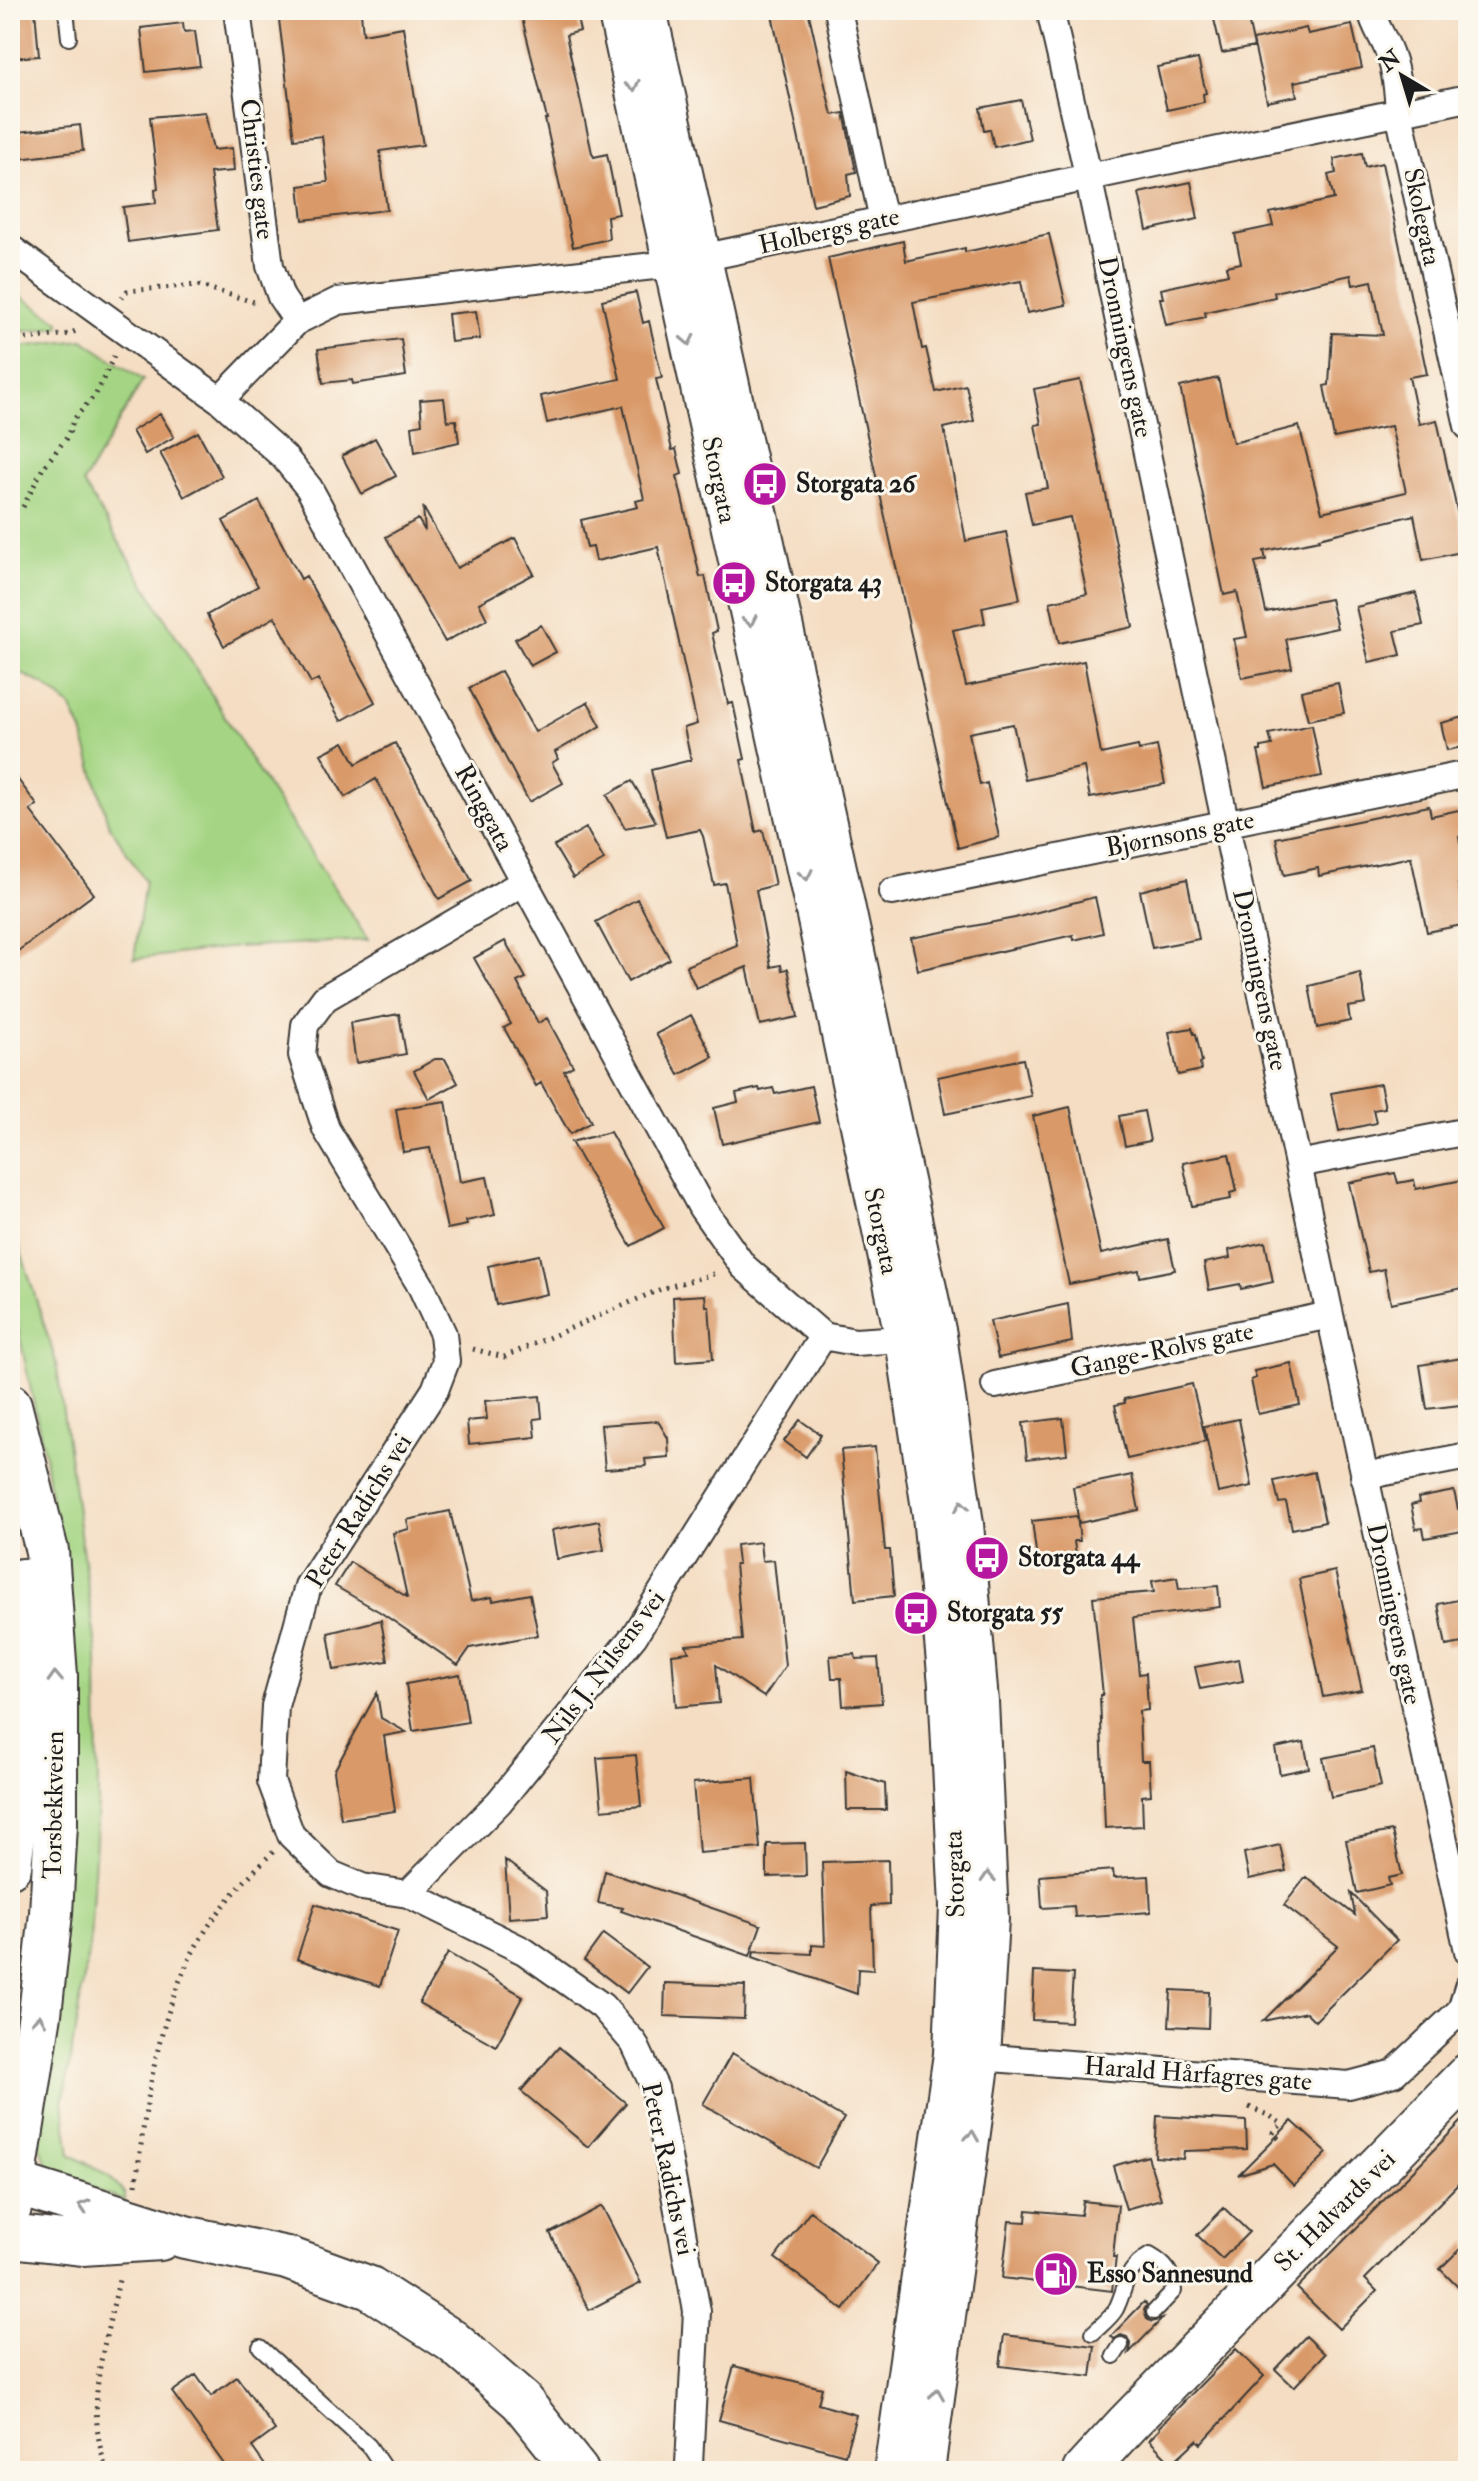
<svg xmlns="http://www.w3.org/2000/svg" width="1478" height="2481" font-family="'IM FELL Double Pica',serif">
<style>
.green{fill:#a5d584;stroke:#607850;stroke-width:2}
.building{fill:#d99968}
.lines{fill:none;stroke-linecap:round;stroke-linejoin:round}
.lane-casing{stroke:#3c3935;stroke-width:18}
.street-casing{stroke:#3c3935;stroke-width:30}
.secondary-casing{stroke:#3c3935;stroke-width:40}
.primary-casing{stroke:#3c3935;stroke-width:46}
.path{stroke:#3c3935;stroke-width:5;stroke-dasharray:2 6;stroke-linecap:butt}
.lane{stroke:#fff;stroke-width:14}
.street{stroke:#fff;stroke-width:26}
.secondary{stroke:#fff;stroke-width:36}
.primary{stroke:#fff;stroke-width:42}
.oneway{stroke:#999}
.labels{text-anchor:middle;dominant-baseline:central;stroke-width:6;stroke-linejoin:round;paint-order:stroke}
.street-label{font-size:26px;fill:#1c1c1c;stroke:#fbf7ec}
.poi-label{font-size:26px;font-weight:bold;fill:#1c1c1c;stroke:#fbf7ec;text-anchor:start}
</style>
<rect width="100%" height="100%" fill="#fbf7ec"/>
<filter id="ink" filterUnits="userSpaceOnUse"><feTurbulence type="fractalNoise" baseFrequency=".0125" numOctaves="2"/><feDisplacementMap in="SourceGraphic" scale="16" xChannelSelector="R" yChannelSelector="G"/><feConvolveMatrix kernelMatrix="1 2 1 2 8 2 1 2 1" color-interpolation-filters="sRGB"/></filter>
<filter id="wash" filterUnits="userSpaceOnUse"><feTurbulence type="fractalNoise" baseFrequency=".006" numOctaves="4" result="noise"/><feDisplacementMap in="SourceGraphic" scale="32" xChannelSelector="R" yChannelSelector="G"/><feGaussianBlur stdDeviation="1.8" result="paint"/><feColorMatrix in="noise" values="0 0 0 0 0 0 0 0 0 0 0 0 0 0 0 0 0 1.4 0 .05"/><feComposite in="paint" operator="in"/></filter>
<g filter="url(#wash)">
<rect width="100%" height="100%" fill="#f4ddc2"/>
<path class="green" d="M10,289L60,322L59,327L10,333Z
M83,340L143,380L83,483L261,776L368,940L236,947L134,959L145,881L108,823L82,731L70,706L43,684L10,668V348Z
M10,1217L56,1362L97,1654L98,1804L90,1942L63,2103L70,2154L109,2176L125,2194V2201L51,2174L39,2145L66,1618L45,1456L10,1291Z"/>
<g id="blocks">
<path class="building" d="M10,10H35L39,56L10,58Z
M520,10H575L580,31L566,35L567,40L592,153L594,157L607,154L619,214L607,216L609,239L573,247L545,119H547Z
M771,10H808L831,111L834,115L844,113L856,172L848,174L850,196L813,205Z
M1237,10H1246L1254,47L1222,53L1213,15Z
M341,12L342,14L361,12L363,34L403,27L423,145L380,151L387,210L303,220L299,186L328,182L322,136L294,139L279,20Z
M183,23L184,32L195,31L200,66L146,72L141,28Z
M1352,25L1362,68L1294,82L1297,96L1267,102L1253,40L1306,28L1308,34Z
M1198,59L1206,93L1203,94L1204,102L1167,110L1157,67Z
M1021,100L1030,139L994,147L990,129L984,130L980,108Z
M205,112L213,150L232,148L234,171L210,173L218,230L128,242L123,207L156,203L155,189L158,188L150,117Z
M80,125L83,151L10,160V133Z
M1362,153L1365,167L1382,163L1427,374L1409,377L1419,424L1437,420L1466,551L1423,560L1414,515L1319,538L1320,540L1264,551L1266,560L1255,562L1266,612L1330,599L1337,628L1286,639L1292,668L1242,678L1234,639L1247,637L1237,592L1224,595L1180,387L1218,378L1233,443L1299,426L1322,512L1406,492L1391,426L1334,438L1324,386L1329,385L1332,333L1383,335L1372,281L1353,285L1351,275L1274,292L1275,297L1205,312L1206,317L1166,325L1160,298H1163L1161,289L1228,274L1226,266L1241,263L1235,234L1273,226L1270,213L1334,199L1328,175L1336,173L1334,159Z
M1191,182L1198,219L1147,230L1139,193Z
M1049,234L1066,305L1027,313L1021,281L913,302L922,349L926,348L936,392L966,385L974,421L944,428L966,541L1006,532L1020,599L982,607L985,623L953,630L966,686L1084,661L1101,754L1138,746L1139,750L1157,746L1165,784L1090,798L1084,767L1025,780L1013,724L969,733L980,785L987,783L999,837L958,848L828,258L903,241L906,261L965,248V252Z
M636,292L643,323L649,321L662,378L656,379L672,450L676,449L682,474L677,476L700,577L705,576L717,631L712,633L728,704L733,703L745,759L741,760L756,832L763,830L775,885L756,890L771,967L781,965L782,970L788,969L798,1017L760,1025L747,967L696,988L686,966L737,945L725,883L714,885L703,836L700,830L666,837L651,770L691,760L684,728L697,724L658,547L596,561L593,547L587,548L581,520L638,507L636,501L644,499L623,406L547,423L541,396L620,379L602,300Z
M476,311L480,339L451,342L448,314Z
M401,339L406,376L353,384L352,380L323,383L318,349Z
M1080,380L1103,480L1133,627L1059,643L1050,602L1087,594L1070,517L1032,525L1025,492L1048,488L1035,425L1041,424L1034,389Z
M444,398L447,421L456,420L459,442L415,452L412,426L422,424L420,400Z
M160,414L174,437L145,454L132,431Z
M198,432L222,476L184,497L160,453Z
M375,438L396,476L362,494L342,456Z
M259,501L301,579L306,576L375,702L341,721L318,679L311,683L275,617L224,646L207,615L258,586L223,521Z
M423,507L457,568L515,538L534,574L479,603L487,619L445,642L386,537L418,519L425,531Z
M1416,593L1423,625L1395,631L1401,655L1369,662L1356,607Z
M541,625L556,652L530,666L515,639Z
M501,671L535,732L588,702L601,726L555,752L558,759L552,763L563,783L529,802L469,688Z
M1338,683L1344,713L1308,720L1301,691Z
M1468,716V746L1447,750L1441,723Z
M1312,725L1322,776L1266,787L1258,751H1261V747L1272,745L1269,734Z
M344,742L356,764L395,743L472,881L439,899L376,779L345,797L321,754Z
M10,769L37,805L30,810L94,894L10,957Z
M632,781L656,822L625,828L607,795Z
M1429,806L1431,816L1468,808V834L1459,837L1468,881L1458,884L1466,919L1461,920L1462,925L1427,932L1411,857L1319,876L1318,868L1284,875L1276,838Z
M586,828L604,860L573,878L554,846Z
M1187,879L1199,939L1152,948L1140,891Z
M1095,897L1103,933L1074,940L1073,935L918,970L911,938L1015,918Z
M637,899L670,959L628,982L596,922Z
M505,941L526,978L517,982L538,1023L547,1018L573,1066L564,1071L591,1122L570,1134L541,1083L536,1086L504,1028L511,1024L474,958Z
M1360,973L1366,1004L1348,1007L1350,1021L1317,1028L1309,986Z
M399,1014L406,1054L356,1063L350,1023Z
M691,1015L713,1057L679,1075L656,1034Z
M1192,1028L1194,1034H1196L1202,1062L1200,1063L1201,1070L1178,1075L1169,1032Z
M435,1059H445L458,1083L429,1099L414,1071Z
M1023,1059L1031,1096L945,1114L938,1077Z
M1380,1084L1385,1108L1373,1110L1376,1123L1339,1131L1331,1093Z
M811,1086L819,1122L722,1144L714,1108L738,1102L736,1093L759,1088L760,1091L773,1088L775,1094Z
M446,1101L460,1182L487,1177L495,1215L466,1221L467,1225L447,1229L430,1148L403,1152L396,1109Z
M1070,1107L1101,1254L1168,1239L1175,1270L1140,1277L1139,1270L1069,1284L1033,1116Z
M1144,1111L1150,1141L1125,1146L1119,1116Z
M610,1132L664,1228L631,1246L571,1142Z
M1229,1154L1237,1191L1230,1193L1231,1199L1192,1206L1183,1163Z
M1395,1173L1398,1183L1414,1180L1416,1189L1468,1179V1287L1391,1303L1384,1269L1369,1272L1349,1183Z
M1265,1242L1273,1282L1241,1289L1240,1284L1209,1290L1204,1263L1230,1258L1229,1250Z
M539,1255L547,1294L496,1305L488,1266Z
M705,1295L706,1306H709L713,1359L676,1362L673,1297Z
M1068,1304L1072,1342L998,1358L990,1321Z
M1468,1357V1404L1427,1409L1420,1365Z
M1291,1363L1300,1405L1258,1414L1251,1380L1256,1378L1254,1371Z
M1192,1384L1206,1441L1127,1459L1115,1405L1125,1403L1124,1399Z
M540,1396L542,1418L534,1419L536,1437L469,1444L467,1421L487,1419L485,1401Z
M1063,1418L1067,1454L1027,1459L1023,1423Z
M1239,1419L1252,1486L1218,1493L1204,1426Z
M800,1420L821,1435L806,1457L784,1441Z
M658,1421L668,1438L669,1457L645,1459L646,1466L605,1469L601,1425Z
M875,1447L885,1550H890L894,1596L855,1600L841,1450Z
M1314,1472L1325,1522L1292,1529L1286,1502L1279,1503L1274,1481Z
M1132,1475L1139,1510L1079,1523L1073,1487Z
M1454,1491L1458,1509L1468,1506V1530L1425,1538L1423,1528L1416,1529L1411,1505L1419,1503L1418,1498Z
M450,1511L471,1601L492,1597L493,1601L530,1594L538,1635L470,1648L458,1665L380,1612L335,1586L350,1562L407,1597L393,1533L409,1529L407,1520Z
M1077,1516L1080,1541H1074L1077,1564L1038,1568L1032,1521Z
M599,1521L604,1550L557,1559L552,1530Z
M760,1542L762,1561L774,1560L785,1666L764,1697L716,1665L719,1703L676,1707L672,1654L689,1652L686,1645L742,1640L735,1564H738L736,1545Z
M1335,1571L1362,1690L1323,1697L1299,1579Z
M1177,1577L1179,1589L1218,1586L1220,1607L1133,1618L1139,1674L1146,1673L1148,1710L1139,1711L1141,1761H1149L1151,1795L1142,1796L1143,1826L1105,1828L1100,1695H1103L1093,1597L1154,1592L1152,1581Z
M1468,1598V1642L1446,1646L1438,1604Z
M381,1620L388,1661L334,1670L328,1633Z
M855,1654L856,1659L878,1658L882,1703L843,1706L841,1678H832L830,1656Z
M1239,1659L1243,1681L1200,1689L1195,1667Z
M460,1674L468,1722L413,1731L406,1684Z
M377,1693L381,1718L406,1732L384,1736L395,1811L341,1819L334,1771Z
M1304,1742L1309,1768L1280,1774L1275,1748Z
M1373,1748L1381,1786L1331,1797L1323,1758Z
M636,1755L641,1806L602,1810L597,1758Z
M846,1771L885,1784L886,1810H847Z
M754,1778L760,1848L699,1853L693,1783Z
M1392,1831L1402,1875L1388,1878L1390,1885L1357,1893L1346,1840Z
M805,1843L806,1876L767,1877V1844Z
M1280,1845L1286,1871L1249,1879L1244,1853Z
M505,1860L546,1891L548,1915L509,1918Z
M888,1860L889,1905L871,1906L873,1970L858,1969L857,1994L753,1957L754,1951L812,1954V1945L825,1946L822,1862Z
M1113,1870L1114,1878L1149,1876L1151,1912L1075,1917L1074,1906L1042,1908L1040,1876Z
M605,1871L761,1925L750,1956L621,1911L623,1908L598,1903Z
M1306,1877L1355,1915L1351,1893L1397,1940L1315,2021L1306,2012L1263,2021L1338,1946L1284,1905Z
M315,1904L398,1931L380,1986L297,1959Z
M603,1934L647,1967L627,1993L584,1960Z
M448,1953L523,1996L496,2046L419,2003Z
M1034,1972L1073,1974L1070,2022L1032,2020Z
M665,1983L745,1986L744,2019L664,2016Z
M1171,1990L1209,1992L1208,2028L1169,2026Z
M559,2047L626,2103L588,2147L521,2091Z
M732,2053L844,2118L816,2168L703,2104Z
M1468,2115V2174L1365,2279L1377,2291L1339,2329L1297,2288Z
M1157,2116L1246,2121L1247,2149L1184,2151L1183,2159L1155,2157Z
M1292,2121L1327,2153L1294,2186L1273,2164L1238,2175Z
M1148,2156L1161,2199L1126,2209L1113,2166Z
M1083,2201L1118,2205L1113,2257H1116L1112,2291L1002,2278L1009,2221L1026,2222L1027,2210L1081,2215Z
M602,2206L641,2283L589,2310L550,2233Z
M1224,2208L1249,2232L1222,2259L1197,2235Z
M810,2211L878,2263L844,2310L775,2258Z
M1468,2241V2297L1440,2269Z
M1144,2302L1147,2305L1144,2310L1147,2319L1152,2322L1162,2319L1129,2353L1131,2345L1127,2337L1121,2335L1114,2339L1111,2336Z
M1004,2335L1095,2346L1091,2377L1000,2366Z
M1306,2336L1325,2354L1294,2387L1275,2369Z
M1236,2349L1264,2376L1201,2444L1197,2440L1172,2463L1149,2440L1160,2429L1159,2427Z
M734,2366L822,2388L818,2404L856,2415L845,2455L719,2420Z
M196,2375L211,2396L237,2377L275,2430L252,2447L269,2471H229L172,2392Z"/>
</g>
</g>
<g filter="url(#ink)">
<use href="#blocks" fill-opacity="0" stroke="#3c3935" stroke-width="2"/>
<g class="lines">
<g class="lane-casing">
<path id="lane" d="M66,10L69,38
M1093,2333C1100,2326 1111,2318 1116,2309C1128,2284 1123,2271 1150,2255C1166,2264 1173,2273 1174,2291L1154,2312
M260,2347L369,2446L386,2471
M1114,2356L1121,2345"/>
</g>
<g class="street-casing">
<path id="street" d="M237,10L270,266L281,297L297,321
M838,10L883,220
M1050,10L1084,157L1330,1315L1468,1951
M1371,10C1374,24 1381,34 1387,47C1396,67 1398,91 1399,113L1468,426
M10,248L220,400L284,457L309,488L702,1208L743,1266L823,1336L855,1342L918,1338
M220,400L297,321L338,301L672,264L1468,98
M524,882L325,998L305,1025L302,1055L326,1129L421,1286L443,1334L446,1361L435,1390L308,1586L275,1706L271,1781L291,1835L331,1874L362,1887L408,1894L524,1951L602,2006L634,2043L655,2088L697,2311L689,2464L692,2471
M892,892L1468,774
M1298,1164L1468,1131
M995,1385L1330,1315
M1364,1476L1468,1456
M408,1894L499,1802L634,1636L823,1336
M965,2056L1349,2085L1394,2073L1461,2010L1468,1987"/>
</g>
<g class="secondary-casing">
<path id="secondary" d="M616,10L813,906L904,1340L931,1515L947,1684L958,1906L952,2054L892,2471
M648,10L845,900L938,1335L965,1524L980,1702L990,1918L982,2058L926,2471"/>
</g>
<g class="primary-casing">
<path id="primary" d="M10,1405L47,1551L56,1676V1824L51,1913L40,2014L10,2208
M10,1866C22,1771 24,1676 22,1580
M10,2189L29,2188L185,2237L287,2258L370,2288L452,2341L521,2401L577,2471
M10,2236L82,2244L160,2239
M1084,2471L1127,2424L1468,2075"/>
</g>
<path class="path" d="M122,298L127,291L197,285L254,302
M10,341L69,334L80,329
M23,507L43,468L68,436L74,419L96,394L114,356
M473,1349L504,1357L661,1289L717,1273
M1249,2107L1270,2116L1282,2124L1273,2133L1282,2142
M136,2185C145,2110 155,2033 187,1964C206,1922 240,1884 273,1852
M107,2471C83,2404 105,2347 119,2280"/>
<use href="#lane" class="lane"/>
<use href="#street" class="street"/>
<use href="#secondary" class="secondary"/>
<use href="#primary" class="primary"/>
</g>
<defs><path id="oneway-chevron" d="M-2-3.5L2.5 0L-2 3.5" fill="none" stroke-width="1.6" stroke-linecap="round" stroke-linejoin="round" transform="scale(2)"/></defs>
<g class="oneway">
<use href="#oneway-chevron" transform="translate(633 86) rotate(77)"/>
<use href="#oneway-chevron" transform="translate(688 340) rotate(78)"/>
<use href="#oneway-chevron" transform="translate(750 621) rotate(78)"/>
<use href="#oneway-chevron" transform="translate(806 875) rotate(78)"/>
<use href="#oneway-chevron" transform="translate(962 1506) rotate(-98)"/>
<use href="#oneway-chevron" transform="translate(55 1677) rotate(-92)"/>
<use href="#oneway-chevron" transform="translate(988 1877) rotate(-93)"/>
<use href="#oneway-chevron" transform="translate(39 2020) rotate(-82)"/>
<use href="#oneway-chevron" transform="translate(972 2136) rotate(-82)"/>
<use href="#oneway-chevron" transform="translate(84 2206) rotate(-163)"/>
<use href="#oneway-chevron" transform="translate(937 2394) rotate(-82)"/>
</g>
</g>
<defs>
<g id="bus-disc" transform="scale(2.3)"><circle r="9.5" fill="#b5179e" stroke="#fbf7ec"/><path d="M-5-6H5V4H4V6H2V4H-2V6H-4V4H-5ZM-3.5-4V0h7V-4ZM-3.5 1.2v1.5H-2V1.2ZM2 1.2v1.5H3.5V1.2Z" fill="#fff"/></g>
<g id="fuel-disc" transform="scale(2.3)"><circle r="9.5" fill="#b5179e" stroke="#fbf7ec"/><path d="M-5.5-6h7V0h2V4h1.3V-2.5L3-4.5l.8-.8L6-3V5H2.5V1h-1V6h-7ZM-4.2-4.7v3.2H.2V-4.7Z" fill="#fff"/></g>
</defs>
<g fill-rule="evenodd">
<use href="#bus-disc" x="765" y="484"/>
<use href="#bus-disc" x="734" y="583"/>
<use href="#bus-disc" x="987" y="1558"/>
<use href="#bus-disc" x="916" y="1613"/>
<use href="#fuel-disc" x="1056" y="2274"/>
</g>
<g class="labels">
<g class="street-label">
<text transform="translate(257 169) rotate(83)">Christies gate</text>
<text transform="translate(1422 217) rotate(78)">Skolegata</text>
<text transform="translate(829 231) rotate(-12)">Holbergs gate</text>
<text transform="translate(1125 347) rotate(78)">Dronningens gate</text>
<text transform="translate(719 480) rotate(78)">Storgata</text>
<text transform="translate(484 808) rotate(61)">Ringgata</text>
<text transform="translate(1180 834) rotate(-11)">Bjørnsons gate</text>
<text transform="translate(1260 980) rotate(78)">Dronningens gate</text>
<text transform="translate(881 1231) rotate(78)">Storgata</text>
<text transform="translate(1162 1350) rotate(-12)">Gange-Rolvs gate</text>
<text transform="translate(359 1511) rotate(-58)">Peter Radichs vei</text>
<text transform="translate(1394 1614) rotate(78)">Dronningens gate</text>
<text transform="translate(604 1667) rotate(-53)">Nils J. Nilsens vei</text>
<text transform="translate(54 1805) rotate(-89)">Torsbekkveien</text>
<text transform="translate(955 1874) rotate(-92)">Storgata</text>
<text transform="translate(1198 2074) rotate(4)">Harald Hårfagres gate</text>
<text transform="translate(668 2169) rotate(78)">Peter Radichs vei</text>
<text transform="translate(1335 2211) rotate(-45)">St. Halvards vei</text>
</g>
<g class="poi-label">
<text x="796" y="484">Storgata 26</text>
<text x="765" y="583">Storgata 43</text>
<text x="1018" y="1558">Storgata 44</text>
<text x="947" y="1613">Storgata 55</text>
<text x="1087" y="2274">Esso Sannesund</text>
</g>
</g>
<rect width="1478" height="2481" fill="none" stroke="#fbf7ec" stroke-width="40"/>
<g transform="translate(1402 76) rotate(322)" stroke="#fbf7ec" stroke-width="6" paint-order="stroke">
<path d="M0-6L14 30L0 20L-14 30Z" fill="#1c1c1c"/>
<text y="-12" font-size="22" font-weight="bold" text-anchor="middle" fill="#1c1c1c">N</text>
</g>
</svg>
